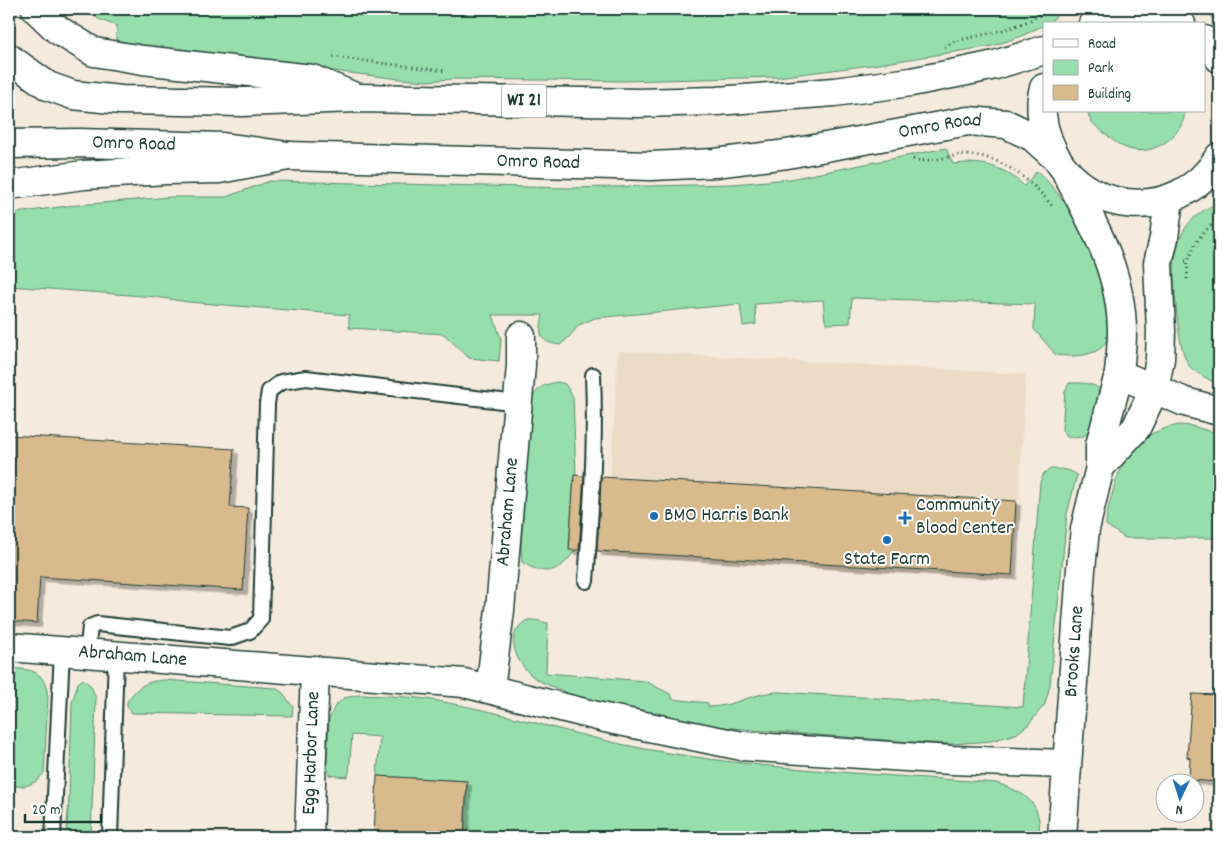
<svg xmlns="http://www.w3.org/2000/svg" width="1228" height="846" font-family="Dekko,sans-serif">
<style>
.built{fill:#ecdcc5}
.green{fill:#97dead;stroke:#5b8e70}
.building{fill:#d9ba8d;stroke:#1f3d34;filter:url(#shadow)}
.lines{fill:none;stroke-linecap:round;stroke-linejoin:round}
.service-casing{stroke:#1f3d34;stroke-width:18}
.minor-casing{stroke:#1f3d34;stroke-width:31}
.tertiary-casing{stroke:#1f3d34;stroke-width:31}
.trunk-casing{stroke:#1f3d34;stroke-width:31}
.motorway-casing{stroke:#1f3d34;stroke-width:31}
.path{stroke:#1f3d34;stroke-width:3;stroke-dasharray:1 4;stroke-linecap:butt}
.service{stroke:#fff;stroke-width:14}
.minor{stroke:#fff;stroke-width:28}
.tertiary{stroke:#fff;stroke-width:28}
.trunk{stroke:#fff;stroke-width:28}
.motorway{stroke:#fff;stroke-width:28}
.poi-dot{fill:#1f6fb2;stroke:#fff;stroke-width:2}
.labels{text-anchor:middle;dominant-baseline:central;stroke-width:4;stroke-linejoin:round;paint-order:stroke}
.shield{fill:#fff;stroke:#627771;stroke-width:1}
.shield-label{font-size:19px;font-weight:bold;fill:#1f3d34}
.street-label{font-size:20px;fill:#1f3d34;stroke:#fff}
.poi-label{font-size:20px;fill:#1f3d34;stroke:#fff;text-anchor:start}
</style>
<defs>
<filter id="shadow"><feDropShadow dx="4.5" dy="4.5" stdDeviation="0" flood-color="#0004"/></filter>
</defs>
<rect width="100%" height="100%" fill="#f4eadd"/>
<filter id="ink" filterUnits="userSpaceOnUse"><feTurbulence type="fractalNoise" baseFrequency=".02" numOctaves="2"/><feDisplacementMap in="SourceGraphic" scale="10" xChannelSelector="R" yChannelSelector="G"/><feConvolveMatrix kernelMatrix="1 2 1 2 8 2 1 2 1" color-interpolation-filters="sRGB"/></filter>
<g filter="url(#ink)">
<path class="built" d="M618,351L1026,374L1014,580L606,556Z"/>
<path class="green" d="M84,9H1064L1050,22L1022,36L992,46L879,64L777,77L624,81L453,79L426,81L400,79L116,45L117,26C105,22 94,18 84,9Z
M1205,9H1219V27Z
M1088,111H1185C1184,136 1152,157 1129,149C1118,146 1111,138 1103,132C1096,126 1088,121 1088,111Z
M946,148L953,164C982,161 1002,165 1024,186L1037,171C1062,193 1091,239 1099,271C1103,284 1104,299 1106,312C1107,322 1111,338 1103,346C1092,357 1070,357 1056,355L1034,329L1035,304L852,298L850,323L827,324L825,320L823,300L755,304L756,324L743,326L740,304L595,318L579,325L568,338L560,345C538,342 539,334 543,315H493L501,339L499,361L469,358L444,334L349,328V315L188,302L156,297L9,286V214L67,206L169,197H226L270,181L570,188L733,184L790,179Z
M1219,203V385C1212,381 1191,371 1188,364C1180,349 1179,331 1177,315C1172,269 1167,223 1219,203Z
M558,382L565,384L573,397L576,475L574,477L569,546L575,550C560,573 545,577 522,562L521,550L530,402C538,387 542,385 558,382Z
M1069,383C1080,383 1094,382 1101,391C1096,413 1097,443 1067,437L1062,430L1065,392Z
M1179,425L1192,426L1219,434V538H1125L1106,525C1106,513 1110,503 1113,491C1124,453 1138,433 1179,425Z
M1051,469C1062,469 1069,469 1077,475L1067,514L1050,685L1045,704L1028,725L1016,734L991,741L953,744L911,742L752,730L704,725L650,716L573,697C561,687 543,686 531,675C519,665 506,641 519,627C521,624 525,621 528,620C534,619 542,622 548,623L546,673L645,681L672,695V699L708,703V707C734,707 754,692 779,692L1023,707L1040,482L1044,473Z
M9,668C32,670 44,669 48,697L44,773C34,786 24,788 9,785Z
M83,679L91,686L96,698L91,837H66L69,798L72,703L78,683Z
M164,680L275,688L282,692L293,707L292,716L132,713L127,706V702C136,687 146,681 164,680Z
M359,695C385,696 413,696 438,701C508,713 576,736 645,749C761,770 879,774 996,783C1025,792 1043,803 1039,837H464L467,781L377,776L380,737L352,735L349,773L347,777L329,775L327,763L329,719L335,706L344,698Z"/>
<path class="building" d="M9,435L234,449L230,507L248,508L243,590L40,577L37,623L9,621Z
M574,475L584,476L579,550H569Z
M601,477L1016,501L1012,575L597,551Z
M1192,694L1219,695V782L1189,780L1190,758L1187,757Z
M377,776L467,781L464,837L374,834Z"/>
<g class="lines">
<g class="service-casing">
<path id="service" d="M586,581C591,512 596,444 593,375
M87,653L90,627L97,624L230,638L250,631L261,619L267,404L269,391L281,382L306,378L518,403
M53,837L62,651
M110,837L116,655"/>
</g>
<g class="minor-casing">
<g id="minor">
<path d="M1100,467L1136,428L1154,390"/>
<path id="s1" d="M9,647L464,683L605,718L742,746L951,760L1066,764"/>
<path id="s2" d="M490,689L500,610L521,365V336"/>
<path id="s3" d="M309,837L315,670"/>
<path id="s4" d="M1062,837L1081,569L1085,529L1100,467V445L1119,374"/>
</g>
</g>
<g class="tertiary-casing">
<path id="tertiary" d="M1067,174C1094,225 1122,273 1122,332C1122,346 1120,360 1119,374L1185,402L1219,411
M1154,390L1160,359L1161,331L1158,263L1164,238L1169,199"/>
</g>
<g class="trunk-casing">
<g id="trunk">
<path d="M1093,24C1123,12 1151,7 1181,24"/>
<path d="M1204,40L1217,54L1219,58"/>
<path d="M9,58L48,86L73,95L121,100L243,102L357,98L638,103L717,101L834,92L911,82L967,71L995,65L1044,50"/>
<path d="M1044,88C1039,104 1042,125 1048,140C1076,216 1177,227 1219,157"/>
<path id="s5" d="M9,144L79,143L223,147L288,156L651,166L715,163L787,154L968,121L1006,124L1033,137L1054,156"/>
</g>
</g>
<g class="motorway-casing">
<path id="motorway" d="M36,9L58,30L94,52L143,60L312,79L357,98
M9,185L84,175L166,170L219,169L288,156"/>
</g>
<path class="path" d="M945,47L952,42C984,34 1022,29 1049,9
M333,57L446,71
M913,159C931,164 948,155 966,155C1001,154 1033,182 1053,207
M1185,261H1188C1193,244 1204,229 1219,220
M1187,279L1188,261"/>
<use href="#service" class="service"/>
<use href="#minor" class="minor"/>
<use href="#tertiary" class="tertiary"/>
<use href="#trunk" class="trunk"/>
<use href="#motorway" class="motorway"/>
</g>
</g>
<g class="poi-dot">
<circle cx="654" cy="516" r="5"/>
<path d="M902.5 510.5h5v5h5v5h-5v5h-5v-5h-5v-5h5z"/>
<circle cx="887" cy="540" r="5"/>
</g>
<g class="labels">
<rect class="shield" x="501.5" y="84.5" width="45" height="33" rx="4"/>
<g class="shield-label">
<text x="524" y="101">WI 21</text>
</g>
<g class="street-label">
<text stroke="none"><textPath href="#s5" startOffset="935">Omro Road</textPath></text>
<text stroke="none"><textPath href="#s5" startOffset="125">Omro Road</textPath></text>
<text stroke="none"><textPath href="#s5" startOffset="530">Omro Road</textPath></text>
<text stroke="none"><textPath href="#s2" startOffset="178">Abraham Lane</textPath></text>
<text stroke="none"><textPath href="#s4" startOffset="186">Brooks Lane</textPath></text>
<text stroke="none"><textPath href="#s1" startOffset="124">Abraham Lane</textPath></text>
<text stroke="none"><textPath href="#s3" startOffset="84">Egg Harbor Lane</textPath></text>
</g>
<g class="poi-label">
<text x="916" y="506">Community<tspan x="916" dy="23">Blood Center</tspan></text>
<text x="664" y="516">BMO Harris Bank</text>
<text x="887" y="560" text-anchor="middle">State Farm</text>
</g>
</g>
<rect width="1228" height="846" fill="none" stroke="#fff" stroke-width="30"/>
<rect x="15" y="15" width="1198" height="816" fill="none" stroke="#1f3d34" stroke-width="2" filter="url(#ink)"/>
<rect x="1043" y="22" width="162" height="90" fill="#ffffff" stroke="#a5b1ae"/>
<rect x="1053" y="39" width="25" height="8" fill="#ffffff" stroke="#a5b1ae"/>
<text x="1088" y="48" font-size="15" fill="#1f3d34">Road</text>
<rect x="1053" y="60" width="25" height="15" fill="#97dead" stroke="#a5b1ae"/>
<text x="1088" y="72" font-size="15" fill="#1f3d34">Park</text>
<rect x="1053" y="85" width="25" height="15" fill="#d9ba8d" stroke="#a5b1ae"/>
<text x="1088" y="98" font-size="15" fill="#1f3d34">Building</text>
<g transform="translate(1180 798) rotate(184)"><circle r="24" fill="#ffffff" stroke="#a5b1ae"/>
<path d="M0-4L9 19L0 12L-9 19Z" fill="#1f6fb2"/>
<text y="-8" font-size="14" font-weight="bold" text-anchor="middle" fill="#1f3d34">N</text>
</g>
<path d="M25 814v8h76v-8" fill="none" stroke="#1f3d34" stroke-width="2.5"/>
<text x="32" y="814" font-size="15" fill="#1f3d34" stroke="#ffffff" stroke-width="4" paint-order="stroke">20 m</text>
</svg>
